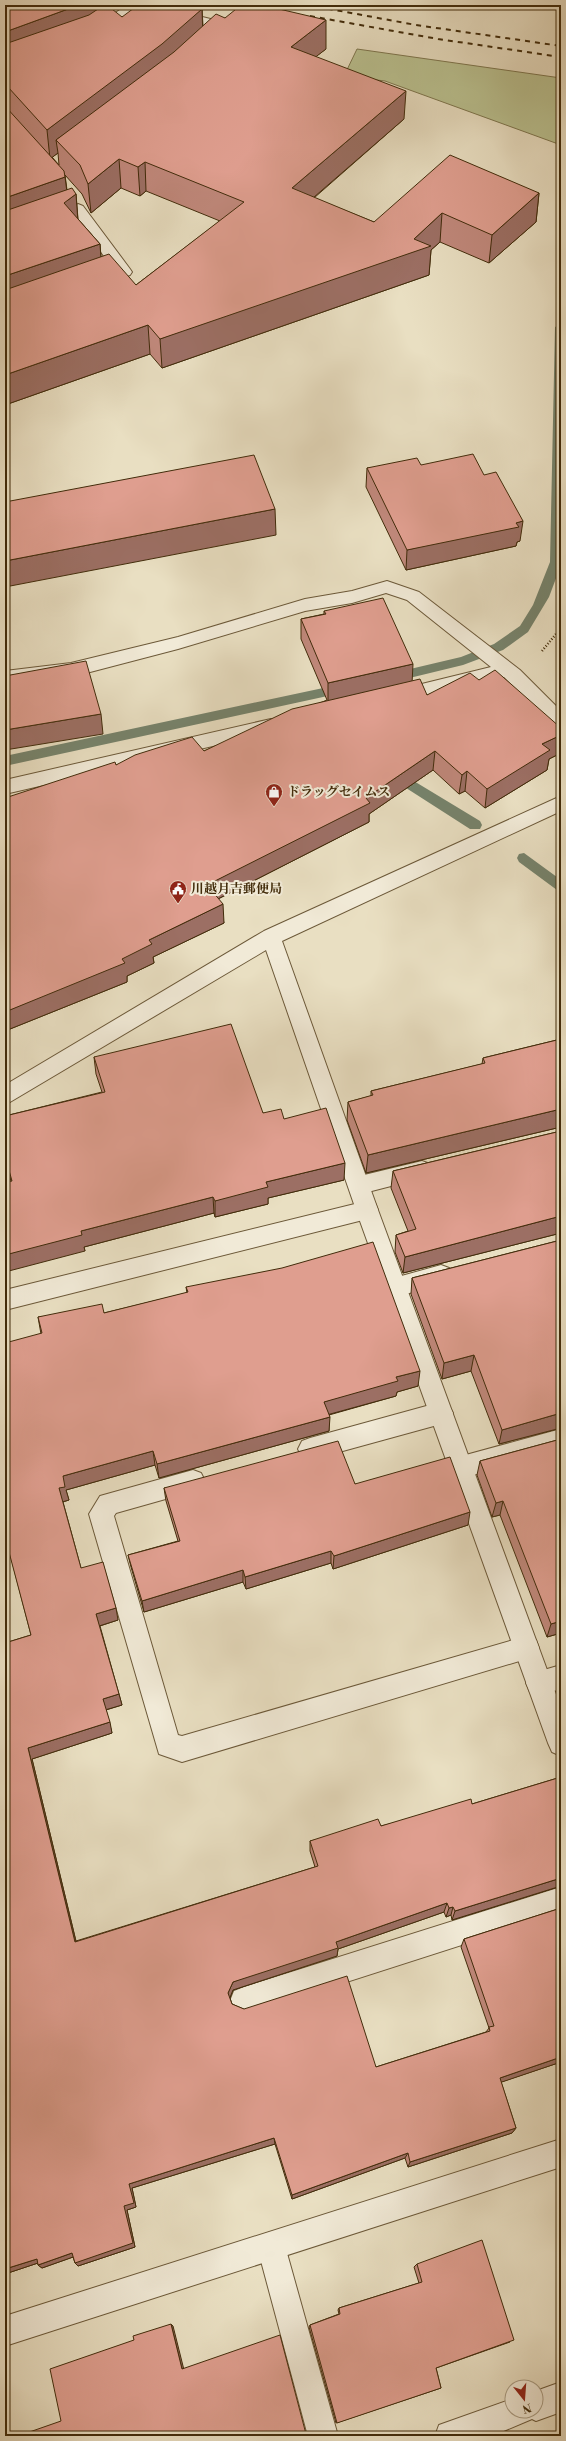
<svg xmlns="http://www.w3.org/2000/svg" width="566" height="2441" font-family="'Libre Bodoni','Noto Serif JP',serif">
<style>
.green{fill:#bac190;stroke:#7e764e}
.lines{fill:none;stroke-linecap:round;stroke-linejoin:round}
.stream{fill:#76836c;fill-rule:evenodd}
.lane-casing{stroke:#6c5939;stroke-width:2}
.street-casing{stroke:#6c5939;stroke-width:2}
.path{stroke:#422c0b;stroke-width:2.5;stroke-dasharray:1 2;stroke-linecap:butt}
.lane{fill:#f1ead7;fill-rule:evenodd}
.street{fill:#f1ead7;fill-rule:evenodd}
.rail{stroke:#422c0b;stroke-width:2;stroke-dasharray:5 5;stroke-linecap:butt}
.wall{fill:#c0887b;stroke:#422c0b;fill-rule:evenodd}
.shaded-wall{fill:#9c6f64;stroke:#422c0b}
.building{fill:#df9e8f;stroke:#422c0b}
.labels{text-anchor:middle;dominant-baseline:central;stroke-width:4;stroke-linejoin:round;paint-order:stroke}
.poi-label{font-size:13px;font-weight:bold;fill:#422c0b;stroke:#f1ead7;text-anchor:start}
</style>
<rect width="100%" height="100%" fill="#e9dfc2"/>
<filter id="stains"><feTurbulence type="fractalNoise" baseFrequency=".005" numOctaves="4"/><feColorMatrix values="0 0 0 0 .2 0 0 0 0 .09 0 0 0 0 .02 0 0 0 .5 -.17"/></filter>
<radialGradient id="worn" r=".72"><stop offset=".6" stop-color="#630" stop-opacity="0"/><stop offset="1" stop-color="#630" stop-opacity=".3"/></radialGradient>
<path class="green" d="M357,49L561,78V145L385,81L344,76Z"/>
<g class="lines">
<path class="stream" d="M561,324V565L549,597L528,632L503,650L463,665L393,682L389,680L387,677L389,674L461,657L494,644L520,626L533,605L550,562L555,327Z
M342,684L348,689L346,692L5,766V756Z
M394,769L480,821L482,825L480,829H470L389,777L387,774Z
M524,853L561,880V893L519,862L517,858L519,854Z"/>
<g class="lane-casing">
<path id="lane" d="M127,5H153L231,24L233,27L223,37L218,38L211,34L216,29L138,10L102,35H92L90,32L92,29Z
M422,1161L430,1164L433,1170L430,1176L360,1194L352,1192L349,1185L352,1178L360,1176Z
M367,1201L375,1203L378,1210L375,1217L367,1219L5,1310V1290Z
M441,1265L449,1268L452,1275L449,1282L395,1297L387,1294L384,1287L387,1280Z
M441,1402L449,1406L453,1413L449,1420L441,1424L310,1460L302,1457L298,1449L302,1441L310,1438Z
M561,1429V1451L462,1478L454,1475L450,1467L454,1459L462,1456Z
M193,1470L201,1473L205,1481L201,1489L116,1513L114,1516L178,1735L182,1736L527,1636L536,1640L539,1648L536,1656L182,1762L159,1754L89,1514L100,1496Z
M561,1665V1689L539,1695L530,1692L526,1683L530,1674Z
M561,1887V1913L244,2015L234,2011L230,2001L234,1991L244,1987Z
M271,2232L281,2236L285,2246L338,2436H308L257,2246L261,2236Z
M561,2382V2412L536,2421L532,2419L492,2436H435L439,2425L512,2399V2411H536V2391Z"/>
</g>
<g class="street-casing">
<path id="street" d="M78,204L83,206L130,269L132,272L130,275L97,286L91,284L89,281L91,278L114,270L70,209Z
M387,581L419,592L520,670L561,711V729L554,727L504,677L396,704L389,702L387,697L389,692L491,667L407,600L386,593L352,603L305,611L178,649L71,677L5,685V671L71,663L178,637L305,599L352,591Z
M271,719L278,721L280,726L278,731L5,794V780Z
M561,796V811L282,941L378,1210L561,1708V1756L552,1752L548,1743L356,1210L266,950L5,1105V1085L264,931Z
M561,2139V2167L5,2346V2316Z"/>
</g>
<path class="path" d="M542,651L561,628"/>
<use href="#lane" class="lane"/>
<use href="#street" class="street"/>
<path class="rail" d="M308,5L416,25L561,46
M310,16L438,39L561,57"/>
</g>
<path class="wall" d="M5,5L95,10L122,17L202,9L203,26L225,18L326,49L315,57L404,119L314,198L374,222L539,193L536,222L489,263L440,242L431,250L429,275L162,368L150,354L5,405ZM58,153L59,165L52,157ZM65,175L82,194L91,213L121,188L140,196L146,191L220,221L136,285L101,257L100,244L78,219L76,194L67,190Z
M421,465L520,541L517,542L516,546L406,570L366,487L367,468Z
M324,611L412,681L427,695L479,680L561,728V753L549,759L547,770L485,808L465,791L459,794L433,770L369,814V822L218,899L224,923L153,957L154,963L127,976V982L5,1031L116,765L204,751L327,700L301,639V619L324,614Z
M561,643V653L560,652Z
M561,1039V1127L366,1173L347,1120L348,1102L371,1096V1091L482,1064L483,1058Z
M94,1057L263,1113L284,1119L344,1180L268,1198V1204L215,1217L214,1213L84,1247L85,1251L11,1181L5,1160V1116L102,1092L96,1074Z
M561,1131V1233L403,1273L395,1252L396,1235L408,1231L391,1188L393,1171Z
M561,1240V1428L499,1444L471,1371L442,1379L411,1294L412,1278Z
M186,1287L418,1386L397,1392L396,1396L329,1415V1431L159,1478L155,1465L66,1490L69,1500L63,1502L81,1568L118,1620L100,1626L122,1705L106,1710L112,1733L32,1759L76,1941L315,1867L310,1851V1841L381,1826L472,1804L561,1777V1886L452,1920L451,1915L446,1917L444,1912L338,1949L337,1956L233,1990L230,1998L232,2004L376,2067L486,2032L489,2028L461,1947L464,1939L561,1908V2062L501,2082L516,2128L512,2133L408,2167L405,2158L292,2199L275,2144L132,2188L136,2207L127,2210L135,2247L78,2266L75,2263L73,2257L42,2268L38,2265V2263L5,2274V1643L31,1635L9,1550L41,1334L38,1317L104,1313L187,1293Z
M561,1439V1633L547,1637L500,1515L492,1517L477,1475L480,1461Z
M355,1484L468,1525L333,1569L331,1563L246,1589L243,1582L144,1612L131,1567L128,1555L178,1541L166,1501L164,1488Z
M417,2264L510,2342L436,2368L441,2388L336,2423L309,2327L310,2325L339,2314L338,2310L339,2308L419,2283L414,2267Z"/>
<path class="shaded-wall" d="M79,5H95L97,24L5,62V32Z
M202,9L203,38L56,140L58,153L50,159L47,130Z
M326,20V49L291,76V47Z
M406,91L404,119L291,217L292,188Z
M119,159L121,188L91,213L88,184Z
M145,162L146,191L140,196L138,167Z
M65,177L68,200L76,194L78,222L5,228V198Z
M539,193L536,222L489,263L492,235Z
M442,213L440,242L431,250L429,275L162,368L160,339L414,239Z
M100,244L102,273L5,306V276Z
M148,325L150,354L5,405V375Z
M275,509L276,535L5,587V561Z
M523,521L520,541L517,542L516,546L406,570L407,550Z
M413,664L412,684L328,703V683Z
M101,714L103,734L5,750V730Z
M561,735V753L549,759L547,770L485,808L487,789L542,744Z
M435,751L433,770L369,814V822L208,904L207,885L366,798Z
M467,771L465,791L459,794L462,775Z
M223,904L224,923L153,957L154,963L127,976V982L5,1031V1012L122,959L149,940Z
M561,1109V1127L366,1173L368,1155Z
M345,1163L344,1180L268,1198V1204L215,1217V1201L266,1182Z
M213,1197L214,1213L84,1247L85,1251L5,1272V1255L81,1231Z
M561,1216V1233L403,1273L405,1257Z
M474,1355L471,1371L442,1379L444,1363Z
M420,1371L418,1386L397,1392L396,1396L323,1416L324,1402L396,1377Z
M561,1413V1428L499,1444L502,1430Z
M330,1417L329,1431L159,1478L157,1464Z
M153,1451L155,1465L66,1490L69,1500L62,1502L59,1488L63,1476Z
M503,1501L500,1515L492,1517L496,1503Z
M470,1512L468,1525L333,1569L334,1556Z
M5,1537L9,1550L5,1551Z
M331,1551V1563L246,1589L245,1577Z
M243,1570V1582L144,1612L142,1601Z
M116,1608L118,1620L99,1626L96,1614Z
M561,1621V1633L547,1637L551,1624Z
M119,1694L122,1705L105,1710L103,1699Z
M110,1722L112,1733L32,1759L78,1950L75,1942L28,1748Z
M561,1878V1886L452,1920L455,1911Z
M447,1903L444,1912L338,1949L337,1956L233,1990L229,2000L228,1993L233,1982L336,1942Z
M453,1907L451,1915L446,1917L449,1908Z
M561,2057V2062L496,2084L500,2078Z
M516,2128L512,2133L408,2167L410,2162Z
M274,2138L275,2144L132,2188L136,2207L127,2210L135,2247L78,2266L75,2263L124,2206L129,2184Z
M408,2153L405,2158L292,2199V2195Z
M72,2253L76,2256L42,2268L38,2265Z
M37,2259L41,2262L5,2274V2269Z
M171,2324L173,2326L184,2370L182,2369Z"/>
<path class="building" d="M5,5H79L5,32Z
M104,5H107L122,17L138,5H192L202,9L162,44L47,130L8,87H5V44L89,15Z
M241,5H262L326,20L291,47L406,91L292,188L374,222L450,155L539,193L492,235L442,213L414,239L431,246L160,339L148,325L5,375V290L109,254L136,285L244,202L145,162L138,167L119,159L88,184L80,165L56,140L174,52L216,14L225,18Z
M5,106L64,171L65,177L5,198Z
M72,188L76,194L64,203L100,244L5,276V211Z
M473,454L484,475L496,472L523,521L516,523L519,527L407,550L367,468L417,458L421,465Z
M254,455L275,509L5,561V502Z
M383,598L413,664L328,683L301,619L326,614L324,611Z
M86,661L101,714L5,730V676Z
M495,670L561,728V735L542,744L550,750L487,789L467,771L462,775L435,751L366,798L370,803L207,885L223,904L149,940L152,944L122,959L125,963L5,1012V798L115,762L116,765L135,755L192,737L204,751L292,709L420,679L427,695L470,673L479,680Z
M231,1024L263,1113L281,1109L284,1119L326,1108L345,1163L266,1182L268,1187L215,1201L213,1197L81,1231L82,1235L5,1255V1184H6V1182L12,1181L5,1156V1116L105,1092L94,1057Z
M561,1039V1109L368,1155L348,1102L373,1095L371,1091L485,1063L483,1058Z
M561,1131V1216L405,1257L396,1235L416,1229L393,1171Z
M561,1240V1413L502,1430L474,1355L444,1363L412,1278Z
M373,1242L420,1371L396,1377L398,1381L324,1402L330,1417L157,1464L153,1451L63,1476L65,1487L59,1488L81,1568L103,1562L116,1608L96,1614L119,1694L103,1699L110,1722L28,1748L75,1942L318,1866L310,1841L378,1819L381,1826L471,1799L472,1804L561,1777V1878L455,1911L453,1907L449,1908L447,1903L336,1942L338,1948L233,1982L228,1993L232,2004L244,2009L347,1976L376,2067L490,2031L489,2027L494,2026L464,1939L561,1908V2057L500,2078L516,2128L410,2162L408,2153L292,2195L274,2138L129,2184L134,2203L124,2206L133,2243L75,2263L72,2253L38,2265L37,2259L5,2269V1643L31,1635L5,1537V1343L42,1333L38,1317L102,1304L104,1313L188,1292L186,1287L282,1268Z
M561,1439V1621L551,1624L503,1501L496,1503L480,1461Z
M338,1441L355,1484L450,1457L470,1512L334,1556L331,1551L245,1577L243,1570L142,1601L128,1555L180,1541L164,1488Z
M482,2240L514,2340L436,2368L441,2388L337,2423L310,2325L340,2314L339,2308L422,2282L417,2264Z
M171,2324L182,2369L280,2335L306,2434L302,2436H18L61,2421L50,2369L134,2340L133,2336Z"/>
<defs>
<g id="shop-pin" transform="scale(0.9)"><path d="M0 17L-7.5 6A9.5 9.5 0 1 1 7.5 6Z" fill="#8f2418" stroke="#f1ead7"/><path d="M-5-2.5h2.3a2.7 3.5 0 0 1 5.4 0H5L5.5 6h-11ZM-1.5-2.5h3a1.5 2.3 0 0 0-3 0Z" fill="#fff"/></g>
<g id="civic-pin" transform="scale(0.9)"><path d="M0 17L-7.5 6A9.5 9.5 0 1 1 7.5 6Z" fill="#8f2418" stroke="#f1ead7"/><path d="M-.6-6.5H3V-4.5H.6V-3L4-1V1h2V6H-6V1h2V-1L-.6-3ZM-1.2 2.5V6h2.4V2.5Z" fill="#fff"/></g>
</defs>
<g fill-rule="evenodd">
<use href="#shop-pin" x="274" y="792"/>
<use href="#civic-pin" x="178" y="889"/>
</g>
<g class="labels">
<g class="poi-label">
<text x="287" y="792">ドラッグセイムス</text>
<text x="191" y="889">川越月吉郵便局</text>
</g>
</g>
<rect width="566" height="2441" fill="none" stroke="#e9dfc2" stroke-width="20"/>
<rect x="6" y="6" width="554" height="2429" fill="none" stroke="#422c0b" stroke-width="2"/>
<rect x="10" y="10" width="546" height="2421" fill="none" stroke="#422c0b"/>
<g transform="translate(524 2399) rotate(163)"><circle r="19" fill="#f1ead7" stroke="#ab9e85"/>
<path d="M0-3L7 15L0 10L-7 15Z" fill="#8f2418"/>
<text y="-6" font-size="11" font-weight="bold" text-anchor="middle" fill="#422c0b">N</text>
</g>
<rect width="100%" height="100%" filter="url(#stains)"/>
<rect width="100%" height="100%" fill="url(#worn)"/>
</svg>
